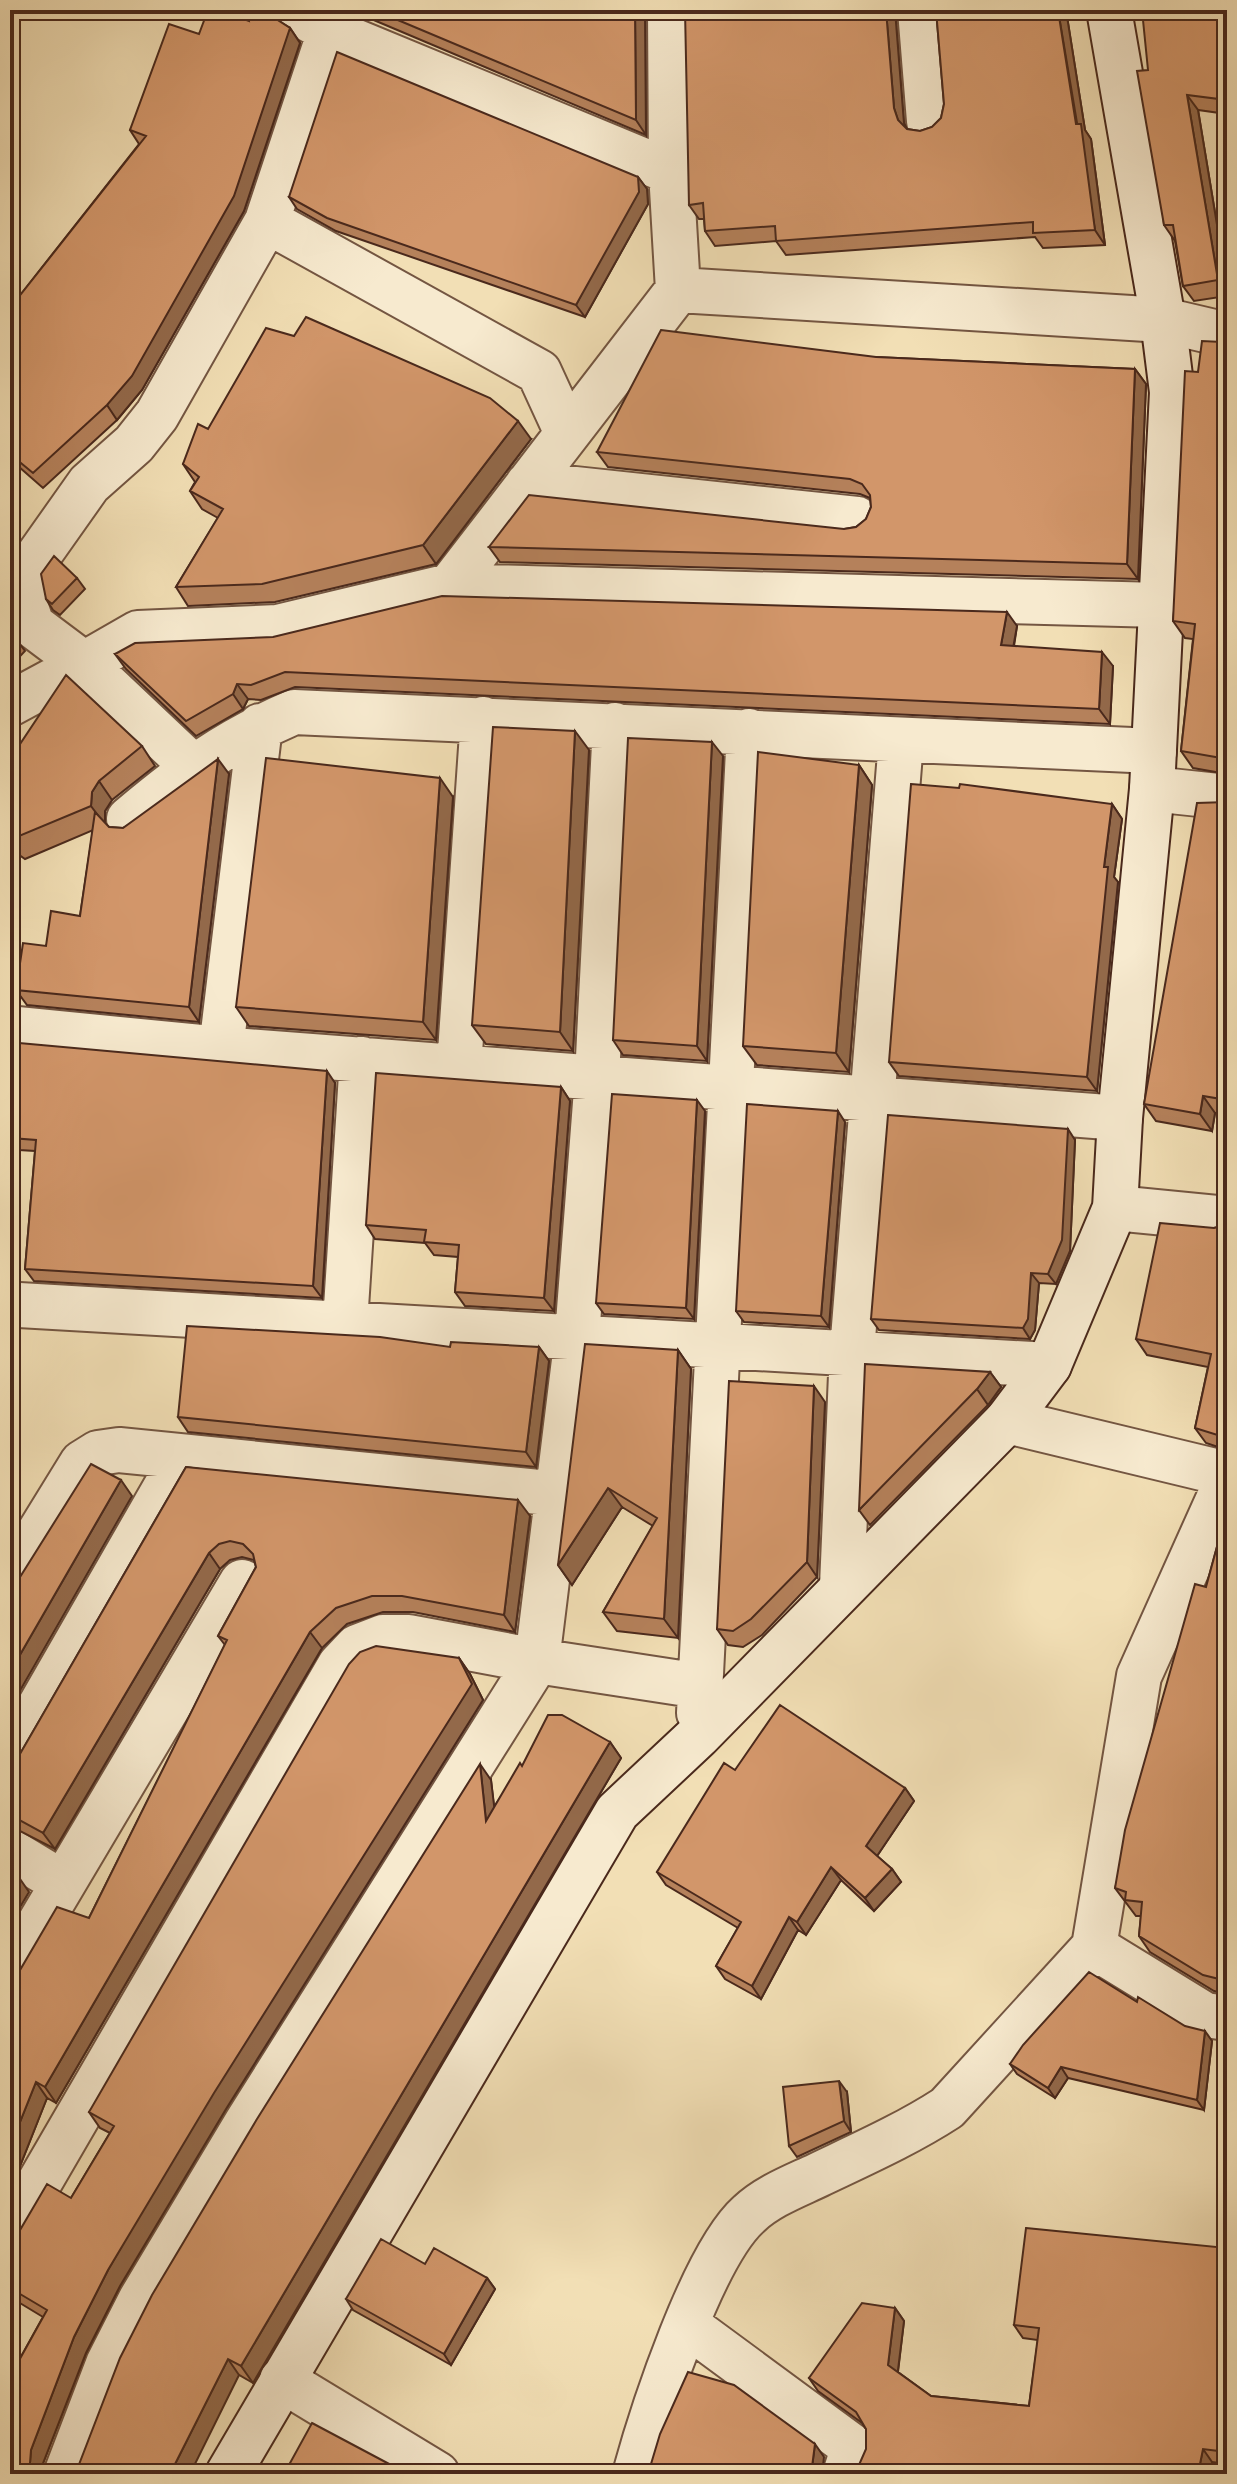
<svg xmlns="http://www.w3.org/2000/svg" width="1237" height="2484" font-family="Vollkorn,serif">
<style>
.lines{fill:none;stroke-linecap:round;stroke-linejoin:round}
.minor-casing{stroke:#745642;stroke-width:48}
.secondary-casing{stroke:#4a291c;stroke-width:48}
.minor{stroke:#f7eacf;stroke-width:44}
.secondary{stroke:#f7eacf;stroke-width:44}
.wall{fill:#b5815b;stroke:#4a291c;stroke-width:2}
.shaded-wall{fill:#93694a;stroke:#4a291c;stroke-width:2}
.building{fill:#d2966a;stroke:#4a291c;stroke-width:2}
</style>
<rect width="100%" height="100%" fill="#f2dfb5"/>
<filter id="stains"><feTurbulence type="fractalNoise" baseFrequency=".0025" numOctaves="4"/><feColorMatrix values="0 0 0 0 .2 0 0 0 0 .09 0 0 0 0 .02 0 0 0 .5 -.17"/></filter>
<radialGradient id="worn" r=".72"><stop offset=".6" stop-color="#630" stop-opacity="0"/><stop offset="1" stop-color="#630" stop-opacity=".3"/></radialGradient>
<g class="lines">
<g class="minor-casing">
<path id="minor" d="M292,10L330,31L671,172
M920,10L929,121
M267,221L539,372L567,433
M678,290L1163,320L1227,335
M528,484L857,519
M450,586L1160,605
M10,704L84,664L32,625L22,596L24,576L89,484L134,444L157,415L267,221L330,31
M192,766L84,664L138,633L278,627L450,586L678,290L671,172L670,10
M1152,789L1227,797
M129,819C185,772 226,741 294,712L1154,751
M17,1029L221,1049L1120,1118
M221,1049L260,726
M459,1067L483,719
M1115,1208L1227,1219
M19,1305L1049,1365
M345,1323L362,1059
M1007,1421L1227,1474
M1227,1480L1139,1676L1094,1947L1205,2015L1227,2018
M10,1580L82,1463L98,1453L119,1450L559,1494
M842,1586L852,1351L901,741
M699,1713L749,731
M10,1758L183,1457
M10,1851L63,1883
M10,1973L242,1582
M10,2233L340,1665L357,1647L383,1637H409L537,1661L700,1686
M687,2325L850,2445L851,2455L845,2474
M282,2380L437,2474
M66,2474L108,2364L141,2299L247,2122L537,1661L577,1336L597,1077L615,725
M635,2474C652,2412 703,2255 749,2214C768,2196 795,2186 818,2175C862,2154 907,2134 947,2108L1094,1947"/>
</g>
<g class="secondary-casing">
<path id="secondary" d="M228,2474L617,1812L698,1736L1007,1421L1049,1365L1115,1208L1120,1118L1152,789L1172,392L1163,320L1109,10"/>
</g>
<use href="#minor" class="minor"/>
<use href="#secondary" class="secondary"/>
</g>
<path class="wall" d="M350,10H645L646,135Z
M895,10L904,123L907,129L920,131L932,127L941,118L944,104L936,10H1066L1085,130L1091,139L1105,245L1043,248L1035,237L786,255L776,241L715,246L705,231L704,219H699L689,205Z
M1227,10V114L1198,110L1227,285V296L1194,301L1183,286L1175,241L1164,225L1148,70Z
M267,11L268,14L290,28L300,43L244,211L142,390L117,420L43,488L10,459V308L139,144L130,130L199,34L249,21Z
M638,177L647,189L648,204L585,317L336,231L297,209L289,197Z
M1227,339V774L1193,768L1181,751L1193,639L1185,638L1173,621L1198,372L1222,342Z
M876,357L1135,369L1146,384L1138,579L500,562L489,547L844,529L856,527L866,519L871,507L870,498L860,494L608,467L597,452Z
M208,429L531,439L436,564L275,602L188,606L176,587L218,518L202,509L190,491L195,482L183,464Z
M77,578L85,589L60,615L53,610L46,599Z
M1017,626L1014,646L1113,666L1110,724L295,687L261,700L248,699L243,709L196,736L126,669L115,654Z
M10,631L25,651L10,667Z
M10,746H142L155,766L112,800L105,811V823L109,827L123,828L229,774L199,1022L27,1005L16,990L46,946L80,916L93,830L25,859L15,852L10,853Z
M589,750L573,1051L486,1044L472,1025Z
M723,756L707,1061L623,1055L613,1040Z
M859,765L872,785L849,1072L757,1065L743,1046Z
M453,797L436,1040L249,1026L236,1007Z
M1227,802V1115L1215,1113L1212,1131L1156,1121L1144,1104Z
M1112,804L1122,819L1114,877L1118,882L1097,1091L899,1076L889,1062Z
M335,1083L322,1298L34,1281L25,1269L35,1151L19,1150L11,1138Z
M561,1087L570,1101L554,1311L465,1306L455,1292L458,1257L434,1255L425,1243L375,1239L366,1225Z
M705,1111L694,1319L604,1314L596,1303Z
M845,1122L829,1327L744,1322L736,1311Z
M1075,1140L1070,1251L1056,1284L1039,1283L1035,1330L1030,1339L879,1330L871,1319Z
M1227,1225V1450L1206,1443L1195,1428L1208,1367L1147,1355L1136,1339L1214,1228Z
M450,1347H539L549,1361L536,1467L188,1432L178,1417Z
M678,1350L691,1369L678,1638L617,1631L603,1612L653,1526L622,1507L572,1585L558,1565Z
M990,1372L1001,1387L988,1405L870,1525L859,1510Z
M825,1402L817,1577L762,1635L743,1647L728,1645L717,1629Z
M186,1467L530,1516L515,1632L413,1612H383L347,1624L322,1648L56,2103L47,2098L20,2166L10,2183V1979L89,1918L225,1645L218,1636L256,1567L254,1560L242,1557L230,1560L220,1569L55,1849L10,1826V1764L20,1754Z
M1227,1510V1994L1214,1991L1150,1952L1139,1936L1141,1916H1136L1115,1888L1206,1587Z
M459,1658L470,1674L483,1700L226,2109L120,2286L86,2353L42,2466V2474H10L12,2373L43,2317L10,2297V2239L71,2198L110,2133L100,2128L89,2112Z
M610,1742L621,1758L253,2383L239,2375L78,2467L491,1780L494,1807L522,1765Z
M735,1770L905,1788L914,1801L877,1856L892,1869L901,1882L874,1911L841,1880L806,1935L798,1930L761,1999L725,1979L716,1966L738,1928L666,1885L657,1872Z
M1137,2002L1212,2041L1204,2110L1068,2078L1055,2098L1017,2074L1010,2064Z
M847,2092L851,2132L797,2157L789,2146Z
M1227,2243V2464L1212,2462L866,2449V2429L862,2423L818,2391L809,2378L895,2308L904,2321L898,2372L931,2396L1029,2406L1038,2340L1023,2338L1014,2325L1226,2248Z
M425,2264L487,2278L495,2289L451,2365L353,2310L346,2299Z"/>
<path class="shaded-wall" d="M635,10H645L646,135L636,120Z
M886,10H895L904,123L908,135L898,120L894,108Z
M1058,10H1066L1085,130L1091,139L1105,245L1095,230Z
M290,28L300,43L244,211L142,390L117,420L107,405Z
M1187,95L1198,110L1227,285V293L1218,280Z
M638,177L647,189L648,204L585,317L576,305Z
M1135,369L1146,384L1138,579L1127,564Z
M518,421L531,439L436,564L423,545Z
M1007,612L1017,626L1011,660L1001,645Z
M1102,652L1113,666L1110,724L1099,709Z
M237,684L248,699L243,709L233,694Z
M575,731L589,750L573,1051L560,1032Z
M712,742L723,756L707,1061L697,1046Z
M218,759L229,774L199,1022L189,1007Z
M859,765L872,785L849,1072L836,1053Z
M440,778L453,797L436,1040L423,1022Z
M99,781L112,800L105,811V825L91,806L92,792Z
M1112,804L1122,819L1114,877L1118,882L1097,1091L1087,1077L1104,867Z
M327,1071L335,1083L322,1298L313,1286Z
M561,1087L570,1101L554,1311L544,1298Z
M1203,1096L1215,1113L1212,1131L1200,1114Z
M697,1100L705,1111L694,1319L686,1308Z
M838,1111L845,1122L829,1327L821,1316Z
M1068,1129L1075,1140L1070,1251L1056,1284L1048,1274Z
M1031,1273L1039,1283L1035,1330L1030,1339L1023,1328Z
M539,1347L549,1361L536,1467L526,1452Z
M678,1350L691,1369L678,1638L664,1619Z
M990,1372L1001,1387L988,1405L977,1389Z
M814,1386L825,1402L817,1577L807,1562Z
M121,1480L132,1496L10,1708V1672Z
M608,1488L622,1507L572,1585L558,1565Z
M518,1500L530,1516L515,1632L504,1615Z
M209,1553L220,1569L55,1849L43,1833Z
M310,1632L322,1648L56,2103L45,2087Z
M459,1658L470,1674L483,1700L226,2109L120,2286L86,2353L42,2466V2474H36L30,2463L31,2450L74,2337L108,2270Z
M610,1742L621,1758L253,2383L241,2366Z
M480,1764L491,1780L498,1838L486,1821Z
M905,1788L914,1801L875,1859L866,1846Z
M831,1867L841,1880L806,1935L797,1922Z
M892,1869L901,1882L874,1911L865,1898Z
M18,1876L29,1892L10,1924V1889Z
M789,1917L798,1930L761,1999L752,1986Z
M1205,2031L1212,2041L1204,2110L1197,2100Z
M1061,2067L1068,2078L1055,2098L1048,2088Z
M839,2081L847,2092L851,2132L844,2121Z
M36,2082L47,2098L20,2166L10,2183V2147Z
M487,2278L495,2289L451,2365L444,2354Z
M895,2308L904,2321L897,2378L888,2365Z
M228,2359L239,2375L190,2474H170Z
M815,2444L824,2457L822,2474H816L812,2467Z
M1203,2449L1212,2462L1210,2474H1198Z"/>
<path class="building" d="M208,10H219L249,21L248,10H262L290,28L234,196L132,376L107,405L33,473L10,454V308L146,136L130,130L169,24L199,34Z
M374,10H635L636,120Z
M685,10H886L894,108L898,120L907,129L920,131L932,127L941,118L944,104L936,10H1058L1076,124H1081L1095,230L1033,233V222L776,241L775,226L705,231L703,203L689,205Z
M1142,10H1227V100L1187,95L1218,280L1183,286L1173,225H1164L1137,71L1148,70Z
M337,52L638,177L639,192L576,305L327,218L289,197Z
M306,317L490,398L518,421L423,545L262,584L176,587L223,509L190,491L199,477L183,464L198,424L208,429L266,328L294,336Z
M661,330L876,357L1135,369L1127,564L489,547L529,495L844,529L856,527L866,519L871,507L870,495L862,484L850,479L597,452Z
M1227,339V759L1181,751L1195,624L1173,621L1185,371L1198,372L1202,341L1222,342Z
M54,556L77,578L52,604L46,599L41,574Z
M442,596L1007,612L1001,645L1102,652L1099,709L285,672L251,685L237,684L233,694L186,721L115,654L135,643L273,637Z
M10,631L15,636L10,642Z
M66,675L142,746L99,781L92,792L91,806L12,839L10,838V746L20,744Z
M493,727L575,731L560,1032L472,1025Z
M628,738L712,742L697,1046L613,1040Z
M758,752L859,765L836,1053L743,1046Z
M266,758L440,778L423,1022L236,1007Z
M218,759L189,1007L16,990L23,943L46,946L51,911L80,916L95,812L109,827L123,828Z
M911,784L959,788L960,784L1112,804L1104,867H1108L1087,1077L889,1062Z
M1227,802V1100L1203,1096L1200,1114L1144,1104L1197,803Z
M19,1043L327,1071L313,1286L25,1269L36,1140L11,1138Z
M376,1073L561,1087L544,1298L455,1292L459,1245L424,1242L426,1230L366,1225Z
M612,1094L697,1100L686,1308L596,1303Z
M747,1104L838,1111L821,1316L736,1311Z
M888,1115L1068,1129L1062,1240L1048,1274L1031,1273L1028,1319L1023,1328L871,1319Z
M1160,1223L1214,1228L1227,1225V1438L1195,1428L1211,1354L1136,1339Z
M187,1326L380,1337L450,1347L451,1342L539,1347L526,1452L178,1417Z
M585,1344L678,1350L664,1619L603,1612L657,1518L608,1488L558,1565Z
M865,1364L990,1372L977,1389L859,1510Z
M729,1381L814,1386L807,1562L751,1619L733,1631L717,1629Z
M91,1464L121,1480L10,1672V1584L20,1577Z
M186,1467L518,1500L504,1615L402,1596H372L336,1608L310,1632L45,2087L36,2082L10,2147V1979L20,1970L57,1907L89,1918L227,1640L218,1636L256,1567L253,1554L243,1544L230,1541L219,1544L209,1553L43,1833L10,1815V1764L20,1754Z
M1227,1510V1981L1203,1975L1139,1936L1142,1902L1125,1900L1126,1892L1115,1888L1125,1830L1195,1584L1206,1587Z
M376,1646L459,1658L472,1684L214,2093L108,2270L74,2337L31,2450L30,2463L36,2474H10V2371L12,2373L47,2310L10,2288V2239L20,2230L47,2184L71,2198L114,2126L89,2112L349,1664L360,1652Z
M780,1705L905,1788L866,1846L892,1869L865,1898L831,1867L797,1922L789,1917L752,1986L716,1966L741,1922L657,1872L724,1763L735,1770Z
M548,1715H562L610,1742L241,2366L228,2359L170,2474H73L78,2467L120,2358L152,2295L257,2119L480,1764L486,1821L520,1763L522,1766Z
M10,1870L18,1876L10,1889Z
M1089,1972L1137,2002L1138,1997L1185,2026L1205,2031L1197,2100L1061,2067L1048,2088L1010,2064L1023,2045Z
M839,2081L844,2121L789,2146L783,2087Z
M1026,2228L1226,2248L1227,2243V2452L1203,2449L1198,2474H855L866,2449V2429L856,2412L809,2378L862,2303L895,2308L888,2365L931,2396L1029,2406L1039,2328L1014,2325Z
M381,2239L425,2264L434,2248L487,2278L444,2354L346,2299Z
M688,2372L734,2385L815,2444L812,2467L816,2474H648L660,2434Z
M312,2423L408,2474H284Z
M267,2466L283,2474H263Z"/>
<rect width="1237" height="2484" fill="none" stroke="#f2dfb5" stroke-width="40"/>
<rect x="12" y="12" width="1213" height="2460" fill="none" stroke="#4a291c" stroke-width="4"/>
<rect x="20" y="20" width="1197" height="2444" fill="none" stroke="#4a291c" stroke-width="2"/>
<rect width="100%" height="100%" filter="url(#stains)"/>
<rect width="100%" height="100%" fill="url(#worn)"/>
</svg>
